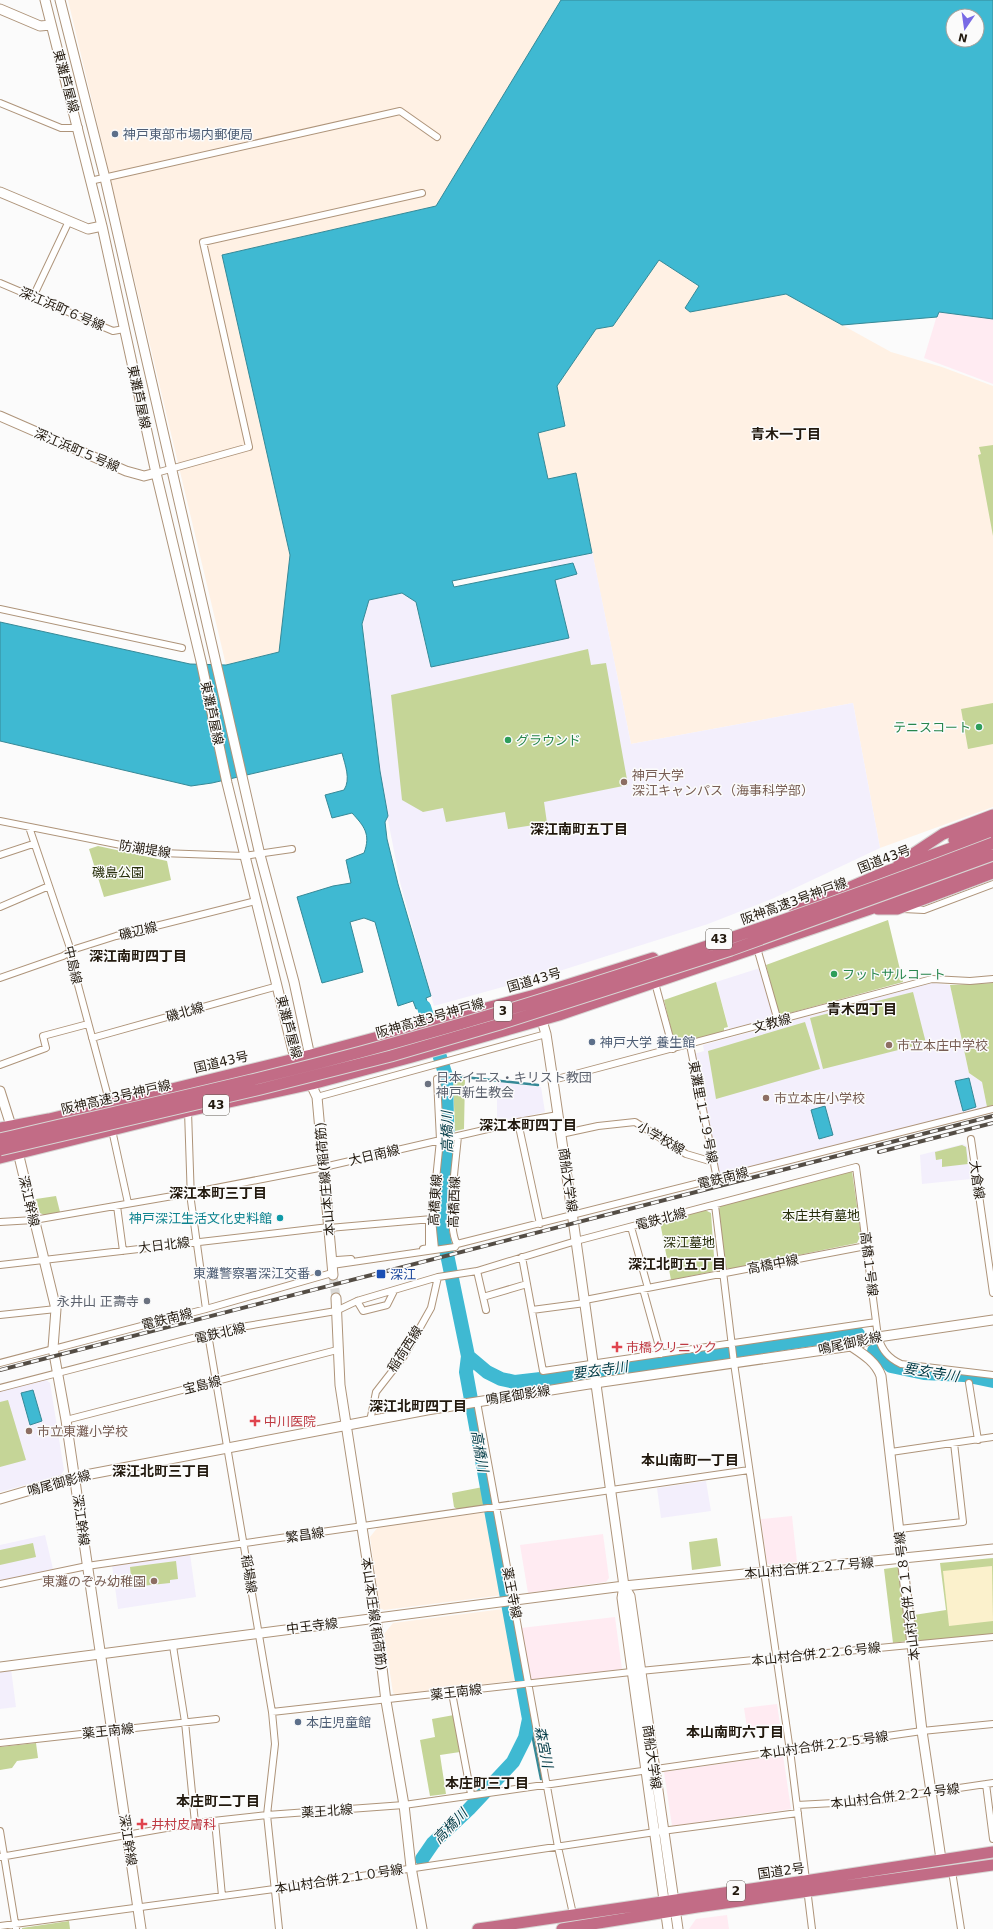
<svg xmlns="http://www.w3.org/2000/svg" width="993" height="1929" font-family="'DejaVu Sans','Noto Sans JP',sans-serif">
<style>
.commercial{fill:#ffebf2}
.built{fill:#fff1e4}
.education{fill:#f3effc}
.green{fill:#c5d597}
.sand{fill:#fbf1cc}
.water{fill:#3fb9d2;stroke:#368997;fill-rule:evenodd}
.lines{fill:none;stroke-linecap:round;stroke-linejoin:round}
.stream{stroke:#368997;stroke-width:2.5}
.river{stroke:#3fb9d2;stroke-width:14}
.secondary-tunnel{stroke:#dad9d7;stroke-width:9;stroke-dasharray:9 4.5;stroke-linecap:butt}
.street-casing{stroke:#ae947a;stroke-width:8}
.secondary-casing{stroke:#ae947a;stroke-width:11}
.highway-casing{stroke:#d7d6d4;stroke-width:13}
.street{stroke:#fff;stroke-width:6}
.secondary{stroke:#fff;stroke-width:9}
.highway{stroke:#c26c86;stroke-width:11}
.rail-casing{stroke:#544d45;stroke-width:4}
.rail{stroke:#fbfbfb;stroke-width:2.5;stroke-dasharray:8;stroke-linecap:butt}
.highway-bridge-casing{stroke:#d7d6d4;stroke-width:13;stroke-linecap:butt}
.highway-bridge{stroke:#c26c86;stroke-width:11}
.service-dot{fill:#5c6f8a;stroke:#fbfbfb;stroke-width:1.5}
.leisure-dot{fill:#2e9e5b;stroke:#fbfbfb;stroke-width:1.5}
.education-dot{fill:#8d6e63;stroke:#fbfbfb;stroke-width:1.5}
.worship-dot{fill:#6b7280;stroke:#fbfbfb;stroke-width:1.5}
.culture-dot{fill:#0f9aa8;stroke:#fbfbfb;stroke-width:1.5}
.transit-dot{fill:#1a4fb4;stroke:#fbfbfb;stroke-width:1.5}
.health-dot{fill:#e0444e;stroke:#fbfbfb;stroke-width:1.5}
.labels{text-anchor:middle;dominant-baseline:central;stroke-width:3;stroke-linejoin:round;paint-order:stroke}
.shield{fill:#fbfbfb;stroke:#635d55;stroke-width:1}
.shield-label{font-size:12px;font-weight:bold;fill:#22190e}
.street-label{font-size:13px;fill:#22190e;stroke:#fbfbfb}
.service-label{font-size:13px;fill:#4e5e75;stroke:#fbfbfb;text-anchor:start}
.leisure-label{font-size:13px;fill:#27864d;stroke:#fbfbfb;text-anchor:start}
.education-label{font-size:13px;fill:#785e54;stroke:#fbfbfb;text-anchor:start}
.park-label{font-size:13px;fill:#262d09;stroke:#fbfbfb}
.worship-label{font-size:13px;fill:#5b616d;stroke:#fbfbfb;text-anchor:start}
.culture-label{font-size:13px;fill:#0d838f;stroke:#fbfbfb;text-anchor:end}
.transit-label{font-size:13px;fill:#164399;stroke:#fbfbfb;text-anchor:start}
.health-label{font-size:13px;fill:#be3a42;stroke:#fbfbfb;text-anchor:start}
.neighbourhood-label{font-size:14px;font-weight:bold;fill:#22190e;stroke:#fbfbfb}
.water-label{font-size:14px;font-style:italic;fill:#013a45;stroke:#fbfbfb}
</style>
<rect width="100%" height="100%" fill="#fbfbfb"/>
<path class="commercial" d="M938,312L993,318V384L924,358Z
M792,1516L797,1562L770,1565L767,1563L761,1519Z
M603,1534L609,1578L606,1582L528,1593L520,1545Z
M615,1617L622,1669L531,1680L521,1628Z
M777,1704L780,1724L747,1728L744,1708Z
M783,1755L791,1809L672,1826L664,1772Z
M727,1915L729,1929H689L696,1919Z"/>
<path class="built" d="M68,0H561L436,206L222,255L290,555L279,652L226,665Z
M659,260L699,287L685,308L690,312L786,294L891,352L942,367L993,386V807L880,848L853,703L631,744L576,473L548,479L538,433L566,426L557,386L596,329L613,326Z
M486,1512L489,1514L503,1595L384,1610L380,1608L370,1537L378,1527Z
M503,1609L506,1610L519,1680L397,1695L393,1693L384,1634L393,1623Z"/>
<path class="education" d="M592,551L631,744L853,703L880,848L774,898L708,924L553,973L434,1006L400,882L383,794L363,624L368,598L401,592L415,601L430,665L567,637L550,561Z
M760,968L774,1017L729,1029L716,982Z
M932,983L950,985L969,1073L982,1082L987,1107L719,1175L694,1054L704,1051L703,1045Z
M497,1082L541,1087L545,1112L497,1123Z
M963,1144L967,1146L971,1179L922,1184L920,1155Z
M45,1379L50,1383L64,1470L61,1475L0,1492V1391Z
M706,1481L711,1511L661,1518L657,1488Z
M45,1535L53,1569L0,1581V1545Z
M190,1554L196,1597L118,1609L112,1565Z
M11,1669L16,1707L0,1709V1671Z"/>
<path class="green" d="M993,445V536L978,455L981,454L979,447Z
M588,649L591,665L606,663L628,785L544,802L547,823L508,829L505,812L446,822L443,808L423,812L402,800L391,695Z
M993,703V744L968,749L961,709Z
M98,846L167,861L171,880L104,897L89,849Z
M888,920L903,982L779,1016L766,965Z
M716,982L728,1027L724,1028V1031L681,1043L674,1041L664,1000Z
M993,983V1105L987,1107L982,1082L969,1073L950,985Z
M913,992L926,1043L823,1069L810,1018Z
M805,1022L820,1069L716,1099L708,1051Z
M453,1078L465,1079L464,1129L455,1131Z
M962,1145L966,1147L968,1164L942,1167V1159L936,1160L935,1152Z
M852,1171L861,1235L857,1243L730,1269L725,1268L719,1211L720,1205Z
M56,1196L60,1212L44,1215L40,1213L36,1199Z
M705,1210L711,1213L715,1271L671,1280L660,1222Z
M8,1400L26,1460L0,1467V1402Z
M483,1487L486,1503L484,1505L457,1509L454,1507L452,1493Z
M717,1538L721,1566L692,1570L689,1542Z
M33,1543L36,1557L0,1565V1550Z
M993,1558V1634L917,1641L914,1615L946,1610L940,1563Z
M176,1561L178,1579L170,1580V1583L132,1587L130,1567Z
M898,1567L907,1641L893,1643L884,1569Z
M454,1715L460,1752L440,1755L446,1794L430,1796L420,1740L435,1737L432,1719Z
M36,1743L38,1758L17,1761L12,1768L0,1770V1747Z
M69,1921L70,1929H22V1928Z"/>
<path class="sand" d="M992,1566L993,1621L949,1626L943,1571Z"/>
<path class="water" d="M561,0H993V319L939,312L937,317L842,325L786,294L690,312L685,308L699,286L659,260L613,326L596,329L557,386L565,426L538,433L548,479L576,473L592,553L452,581L454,587L573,563L577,574L555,580L569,638L431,667L416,602L402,593L369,600L362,624L380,771L388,816L385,822L387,839L398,884L431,996L426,998L428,1006L416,1009L413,1001L398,1006L375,922L364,918L350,922L363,972L322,983L297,897L333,886L351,883L346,860L364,853C371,834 364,826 352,813L332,818L325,795L344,790C351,779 345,765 342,753L212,783L191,786L0,741V622L190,664L226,665L279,652L290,555L222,255L436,206ZM953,16H977V40H953Z
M969,1078L976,1107L963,1111L955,1081Z
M825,1106L833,1135L819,1139L811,1110Z
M33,1390L42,1421L30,1425L21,1393Z"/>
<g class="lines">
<path class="stream" d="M445,1075L538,1085
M529,1719L541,1779"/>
<path class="river" d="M874,1351L891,1366L924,1373L964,1375L993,1381
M468,1356L487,1372L501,1379L515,1382L575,1375L840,1335L858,1334
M422,1859L433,1843L469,1809L513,1762L525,1738L529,1719L466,1372L468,1356L442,1230L448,1162L446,1076L424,1007"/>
<path class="secondary-tunnel" d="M333,1275L336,1298"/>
<g class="street-casing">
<path id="street" d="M0,103L61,128H79
M90,181L400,111L437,137
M0,283L113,331L124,329
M33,297L69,221
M156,473L249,447L203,242L422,193
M0,609L182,648
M0,821L161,853L244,856L292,849
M29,827L69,945L71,959L110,1104
M0,855L33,844
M0,907L49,886
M903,909L924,910L993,884
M757,948L778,1021
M0,978L63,956L75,949L116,936L256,901
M655,983L673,1049
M92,1038L278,986
M690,1045L717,1179
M0,1065L46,1048L43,1036L88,1024
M553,1080L932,979L970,981L993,979
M317,1097L546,1034
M188,1111L191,1201L206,1309
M518,1122L540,1224
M112,1130L128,1203
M561,1134L598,1126L635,1122L686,1154L713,1162
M971,1139L993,1293
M715,1205L734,1363L791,1758L812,1929
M117,1206L123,1251
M0,1222L34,1220L190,1193L324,1167L518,1122L558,1115
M631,1227L648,1288
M329,1228L432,1219
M457,1244C446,1225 456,1161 458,1136
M423,1249L429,1248V1223
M435,1249L432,1219L440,1140L437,1079
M522,1257L543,1371L876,1322
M337,1260L351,1259
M0,1265L329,1227
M332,1265L455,1247L457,1244L993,1109
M477,1271L486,1310
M643,1289L661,1354
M483,1297L527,1284
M585,1300L866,1246
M357,1301L363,1311L387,1305L394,1291
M532,1310L585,1303
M0,1315L56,1309
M208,1334L272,1712L275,1744L267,1815L279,1929
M0,1363L206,1309L332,1273
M969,1383L978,1440
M0,1388L239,1326L241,1327L336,1311L357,1301L438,1277L477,1271L576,1241L856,1167L878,1337C882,1350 888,1358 901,1364L993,1375
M477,1402L558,1847L573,1914
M66,1420L337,1350
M370,1421L376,1392L404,1356L431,1308L438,1277
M891,1452L993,1437
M899,1529L963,1522L954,1443
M0,1584L87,1566L749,1470
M173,1646L185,1722L195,1823
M452,1693L471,1794
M272,1712L640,1671L993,1637
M0,1743L216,1719
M986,1784L993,1839
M797,1805L871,1801L993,1783
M215,1821L222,1896
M0,1831L16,1929
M0,1857L195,1823L267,1815L404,1805L922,1731L993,1724
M952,1871L961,1929
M0,1926L274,1889L662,1831L798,1813"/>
</g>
<g class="secondary-casing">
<path id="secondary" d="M45,0L102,226L156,473L201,661L227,783L295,1059L298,1064
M60,0L105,178L260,855L294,982L311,1061
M0,9L40,26L51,25
M0,192L88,229L102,226
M0,416L126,471L144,476L156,473
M540,1014L546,1034C574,1218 598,1402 624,1586L622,1598L668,1929
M309,1080L317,1097L333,1275
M0,1091L13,1132
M17,1148L56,1309L53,1348L66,1420L141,1929
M336,1298L340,1385L376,1618L386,1701L404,1805L411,1867L422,1929
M851,1346C863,1354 876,1362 881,1376L922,1731L941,1859
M0,1499L75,1477L427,1410L595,1383L851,1346L878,1337L993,1320
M624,1586L630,1596L678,1929
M0,1667L624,1586L993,1549"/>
</g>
<g class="highway-casing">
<path id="highway" d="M954,840L993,823
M899,863L943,834L993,815
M878,909H897L993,873
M795,911L885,872L993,833
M0,1128L49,1119L311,1055L535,995L653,958
M0,1158L188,1111L312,1084L412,1057L559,1015L870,909L993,864
M478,1929L805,1881L993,1852
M562,1929L697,1907L993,1865"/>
</g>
<use href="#street" class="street"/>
<use href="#secondary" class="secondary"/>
<use href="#highway" class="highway"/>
<g class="rail-casing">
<path id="rail" d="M879,1152L993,1123
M0,1370L993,1116"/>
</g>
<use href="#rail" class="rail"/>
<g class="highway-bridge-casing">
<path id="highway-bridge" d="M0,1139C130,1108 261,1080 390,1044C594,987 795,919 993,843
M0,1150L261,1089L391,1056L500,1024L731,950L993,855"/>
</g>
<use href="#highway-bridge" class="highway-bridge"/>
</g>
<g class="service-dot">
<circle cx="115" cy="134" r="4"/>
<circle cx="592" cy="1042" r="4"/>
<circle cx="318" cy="1273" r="4"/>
<circle cx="298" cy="1722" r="4"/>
</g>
<g class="leisure-dot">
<circle cx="979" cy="727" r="4"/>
<circle cx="508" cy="740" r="4"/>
<circle cx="834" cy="974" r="4"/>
</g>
<g class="education-dot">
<circle cx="624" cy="782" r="4"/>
<circle cx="889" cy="1045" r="4"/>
<circle cx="766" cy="1098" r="4"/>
<circle cx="29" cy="1431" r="4"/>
<circle cx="154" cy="1581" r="4"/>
</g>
<g class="worship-dot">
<circle cx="428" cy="1084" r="4"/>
<circle cx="147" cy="1301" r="4"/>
</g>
<circle class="culture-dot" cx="280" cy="1218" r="4"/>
<rect class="transit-dot" x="376" y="1269" width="10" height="10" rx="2"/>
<g class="health-dot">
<path d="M615 1341h4v4h4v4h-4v4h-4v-4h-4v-4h4z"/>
<path d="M253 1415h4v4h4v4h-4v4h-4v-4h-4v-4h4z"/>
<path d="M140 1818h4v4h4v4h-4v4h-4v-4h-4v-4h4z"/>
</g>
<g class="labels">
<g class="shield">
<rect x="706" y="929" width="26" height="20" rx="3"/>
<rect x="494" y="1001" width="18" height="20" rx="3"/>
<rect x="203" y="1095" width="26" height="20" rx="3"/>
<rect x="727" y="1881" width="18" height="20" rx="3"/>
</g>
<g class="shield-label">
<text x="719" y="939">43</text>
<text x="503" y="1011">3</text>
<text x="216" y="1105">43</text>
<text x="736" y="1891">2</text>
</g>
<g class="street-label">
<text transform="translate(66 81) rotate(75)">東灘芦屋線</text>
<text transform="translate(62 309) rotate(23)">深江浜町６号線</text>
<text transform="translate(139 397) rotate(78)">東灘芦屋線</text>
<text transform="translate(77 450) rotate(23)">深江浜町５号線</text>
<text transform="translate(212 713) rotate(78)">東灘芦屋線</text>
<text transform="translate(145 849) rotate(9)">防潮堤線</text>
<text transform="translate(884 859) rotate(-21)">国道43号</text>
<text transform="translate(794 901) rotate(-20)">阪神高速3号神戸線</text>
<text transform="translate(138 931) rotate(-14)">磯辺線</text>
<text transform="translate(73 965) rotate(77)">中島線</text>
<text transform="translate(534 980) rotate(-16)">国道43号</text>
<text transform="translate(185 1012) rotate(-16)">磯北線</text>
<text transform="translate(430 1018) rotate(-16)">阪神高速3号神戸線</text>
<text transform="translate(772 1023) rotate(-15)">文教線</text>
<text transform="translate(289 1027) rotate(75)">東灘芦屋線</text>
<text transform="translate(221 1062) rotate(-13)">国道43号</text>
<text transform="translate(116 1097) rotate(-13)">阪神高速3号神戸線</text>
<text transform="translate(703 1112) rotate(79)">東灘里１１９号線</text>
<text transform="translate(661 1138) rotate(30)">小学校線</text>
<text transform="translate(374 1155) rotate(-13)">大日南線</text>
<text transform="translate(723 1178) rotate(-14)">電鉄南線</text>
<text transform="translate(325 1179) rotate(-95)">本山本庄線(稲荷筋)</text>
<text transform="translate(568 1180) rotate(82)">商船大学線</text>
<text transform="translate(977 1180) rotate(82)">大倉線</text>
<text transform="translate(435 1200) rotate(-86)">高橋東線</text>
<text transform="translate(29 1201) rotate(77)">深江幹線</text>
<text transform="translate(454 1202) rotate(-88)">高橋西線</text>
<text transform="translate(661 1219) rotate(-15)">電鉄北線</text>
<text transform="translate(164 1245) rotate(-7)">大日北線</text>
<text transform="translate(773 1264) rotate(-11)">高橋中線</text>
<text transform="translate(869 1264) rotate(83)">高橋１号線</text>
<text transform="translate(167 1319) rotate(-14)">電鉄南線</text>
<text transform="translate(220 1333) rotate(-13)">電鉄北線</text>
<text transform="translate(850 1343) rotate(-12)">鳴尾御影線</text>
<text transform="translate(405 1349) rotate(-57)">稲荷西線</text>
<text transform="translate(202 1385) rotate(-14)">宝島線</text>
<text transform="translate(518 1395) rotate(-9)">鳴尾御影線</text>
<text transform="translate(59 1483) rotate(-15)">鳴尾御影線</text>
<text transform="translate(81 1520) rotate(82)">深江幹線</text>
<text transform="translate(305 1535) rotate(-8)">繁昌線</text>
<text transform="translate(809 1568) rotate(-5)">本山村合併２２７号線</text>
<text transform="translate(249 1574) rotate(81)">稲場線</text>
<text transform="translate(512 1593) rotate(79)">薬王寺線</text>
<text transform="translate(907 1596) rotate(-97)">本山村合併２１８号線</text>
<text transform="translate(374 1614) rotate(82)">本山本庄線(稲荷筋)</text>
<text transform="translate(312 1626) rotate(-7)">中王寺線</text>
<text transform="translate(816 1654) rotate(-6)">本山村合併２２６号線</text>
<text transform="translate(456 1692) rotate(-7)">薬王南線</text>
<text transform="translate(108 1731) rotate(-6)">薬王南線</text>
<text transform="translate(824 1745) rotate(-8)">本山村合併２２５号線</text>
<text transform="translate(652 1757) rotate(82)">商船大学線</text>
<text transform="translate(895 1796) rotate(-7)">本山村合併２２４号線</text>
<text transform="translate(327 1811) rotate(-4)">薬王北線</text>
<text transform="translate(128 1840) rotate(81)">深江幹線</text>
<text transform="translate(781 1871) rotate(-8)">国道2号</text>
<text transform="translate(339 1879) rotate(-9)">本山村合併２１０号線</text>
</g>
<g class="service-label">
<text x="123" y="134">神戸東部市場内郵便局</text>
<text x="600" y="1042">神戸大学 養生館</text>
<text x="310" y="1273" text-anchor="end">東灘警察署深江交番</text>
<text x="306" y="1722">本庄児童館</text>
</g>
<g class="leisure-label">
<text x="971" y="727" text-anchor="end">テニスコート</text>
<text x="516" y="740">グラウンド</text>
<text x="842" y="974">フットサルコート</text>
</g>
<g class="education-label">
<text x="632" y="775">神戸大学<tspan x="632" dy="15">深江キャンパス（海事科学部）</tspan></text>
<text x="897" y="1045">市立本庄中学校</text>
<text x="774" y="1098">市立本庄小学校</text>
<text x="37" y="1431">市立東灘小学校</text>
<text x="146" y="1581" text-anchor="end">東灘のぞみ幼稚園</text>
</g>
<g class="park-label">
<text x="118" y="872">磯島公園</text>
<text x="821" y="1215">本庄共有墓地</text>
<text x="689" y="1242">深江墓地</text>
</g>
<g class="worship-label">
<text x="436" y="1077">日本イエス・キリスト教団<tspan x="436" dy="15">神戸新生教会</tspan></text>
<text x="139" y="1301" text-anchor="end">永井山 正壽寺</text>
</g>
<g class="culture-label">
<text x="272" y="1218">神戸深江生活文化史料館</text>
</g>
<g class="transit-label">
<text x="390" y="1274">深江</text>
</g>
<g class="health-label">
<text x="626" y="1347">市橋クリニック</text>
<text x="264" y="1421">中川医院</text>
<text x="151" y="1824">井村皮膚科</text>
</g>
<g class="neighbourhood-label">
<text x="786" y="434">青木一丁目</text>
<text x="579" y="829">深江南町五丁目</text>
<text x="138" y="956">深江南町四丁目</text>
<text x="862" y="1009">青木四丁目</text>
<text x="528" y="1125">深江本町四丁目</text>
<text x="218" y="1193">深江本町三丁目</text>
<text x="677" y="1264">深江北町五丁目</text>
<text x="418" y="1406">深江北町四丁目</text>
<text x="690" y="1460">本山南町一丁目</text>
<text x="161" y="1471">深江北町三丁目</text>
<text x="735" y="1732">本山南町六丁目</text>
<text x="487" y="1783">本庄町三丁目</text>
<text x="218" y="1801">本庄町二丁目</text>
</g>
<g class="water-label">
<text transform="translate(447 1132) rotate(-91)">高橋川</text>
<text transform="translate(600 1370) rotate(-8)">要玄寺川</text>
<text transform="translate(931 1372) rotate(9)">要玄寺川</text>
<text transform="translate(480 1451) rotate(80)">高橋川</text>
<text transform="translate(544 1747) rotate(79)">森宮川</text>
<text transform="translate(450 1826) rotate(-46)">高橋川</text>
</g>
</g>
<g transform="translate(965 28) rotate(193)"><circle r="19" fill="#fbfbfb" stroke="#a4a19c"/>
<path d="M0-3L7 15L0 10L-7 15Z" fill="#786ae5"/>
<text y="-6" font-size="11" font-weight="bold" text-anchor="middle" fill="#22190e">N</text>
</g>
</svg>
